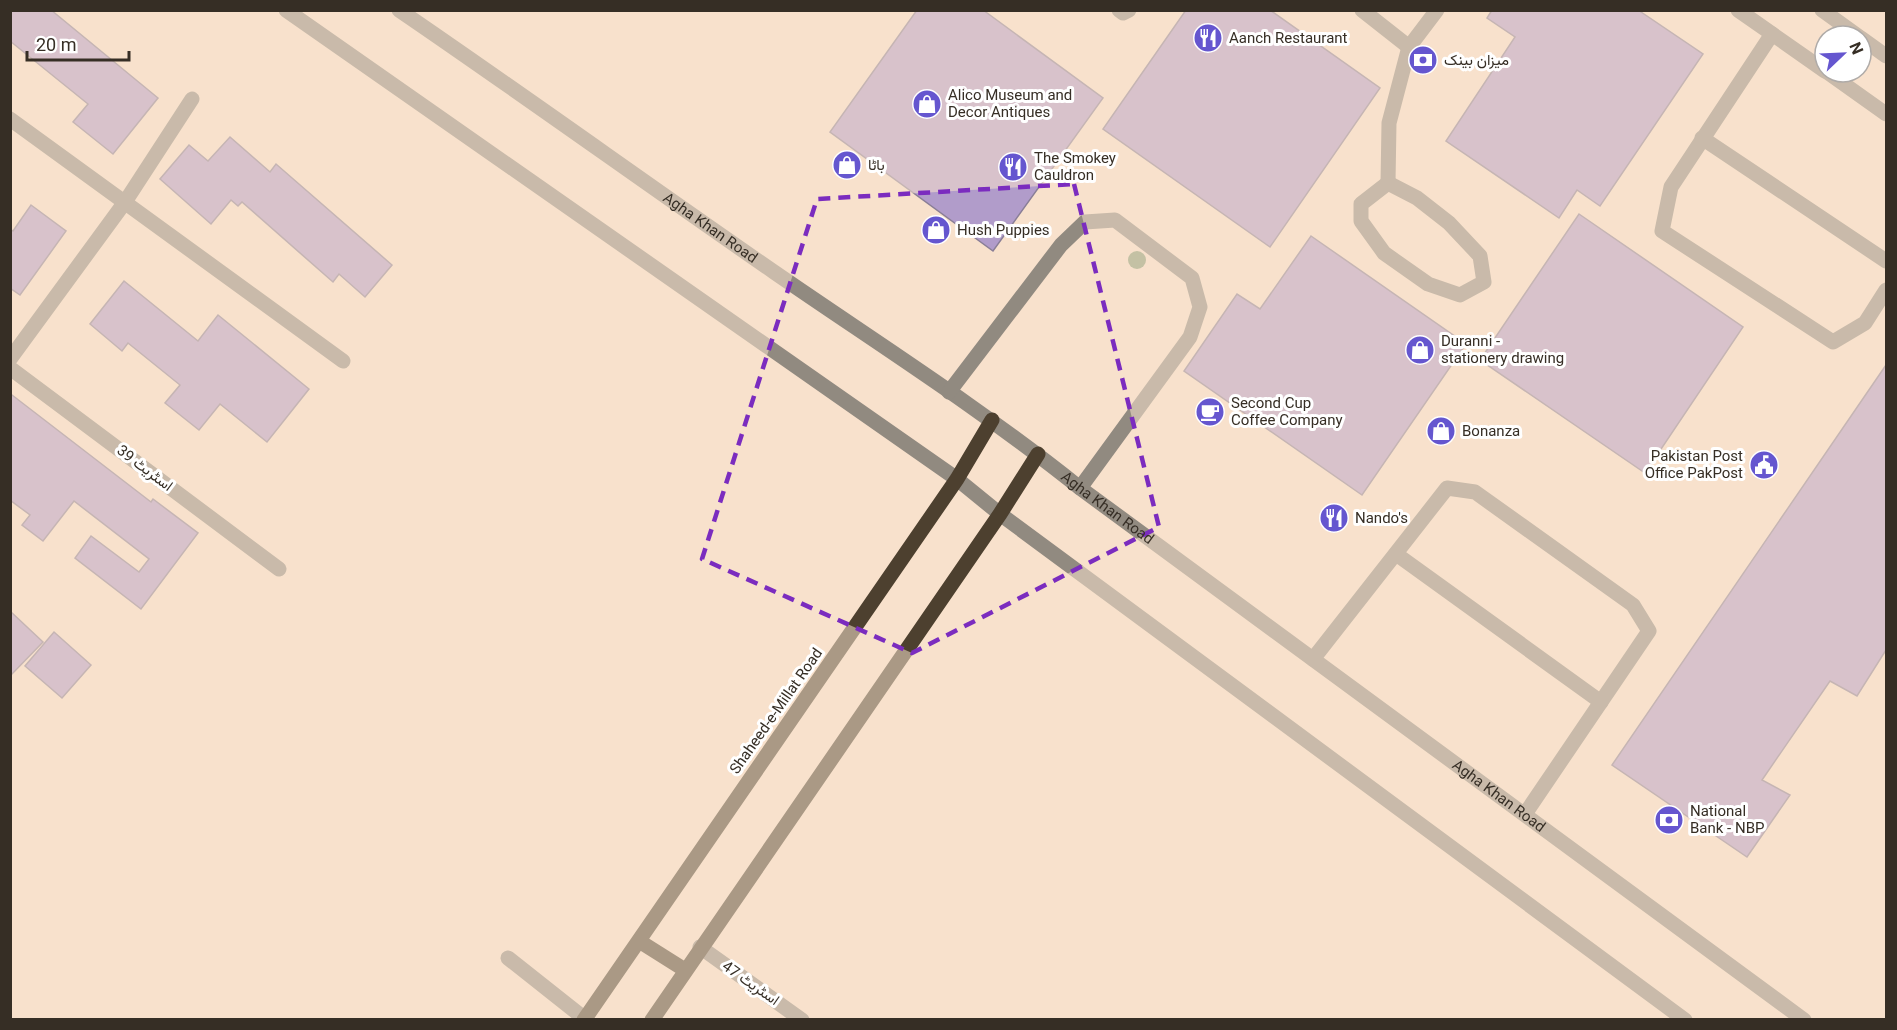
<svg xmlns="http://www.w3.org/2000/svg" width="1897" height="1030" font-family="Roboto,Vazirmatn,sans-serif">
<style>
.building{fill:#b19cca;stroke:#897e96;stroke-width:1.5}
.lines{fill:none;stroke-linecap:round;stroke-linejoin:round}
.minor{stroke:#918a80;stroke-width:15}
.major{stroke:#4d402f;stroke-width:15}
.tree{fill:#859a74}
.marked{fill:none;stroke:#7b2cbf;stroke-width:4.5;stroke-dasharray:12 8;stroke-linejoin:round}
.labels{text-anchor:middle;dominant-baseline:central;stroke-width:6;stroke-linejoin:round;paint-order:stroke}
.poi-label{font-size:15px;fill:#362e25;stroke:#fff;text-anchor:start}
.street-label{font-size:15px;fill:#362e25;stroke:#fff}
</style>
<rect width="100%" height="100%" fill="#f8e1cc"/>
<path class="building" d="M10,10H51L158,98L113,154L73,122L88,104L10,41Z
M917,10H983L1103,98L993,251L830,132Z
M1186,10H1270L1380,88L1270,247L1103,129Z
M1492,10H1638L1703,54L1600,206L1577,190L1559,218L1446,141L1515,37L1487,18Z
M230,137L270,172L276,164L392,265L365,297L339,274L333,282L242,202L238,206L231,200L211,224L160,179L189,145L208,161Z
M31,205L66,231L20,295L10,288V229L13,231Z
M1579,214L1743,327L1645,473L1480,360Z
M1311,236L1466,344L1362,495L1184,371L1237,294L1260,309Z
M124,281L198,341L218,315L309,389L267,442L220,404L199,430L165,403L180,385L128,343L122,351L90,324Z
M1886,365V650L1857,696L1830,681L1762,780L1790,795L1747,857L1612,765Z
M12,395L151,502L153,499L198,533L141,609L75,558L91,536L139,572L149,559L74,501L43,541L22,525L30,515L10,500V397Z
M10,611L43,642L12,674L10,672Z
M54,632L91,665L62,698L25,666Z"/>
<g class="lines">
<g class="minor">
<path d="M286,10L957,479L1000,514L1685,1020"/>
<path id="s1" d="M399,10C525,96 648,185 774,272C877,343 983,410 1080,488L1804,1020"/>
<path d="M1119,10L1123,13L1129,10"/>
<path d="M1362,10L1409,47"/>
<path d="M1738,10L1825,71"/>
<path d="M1822,10L1858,36"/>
<path d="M1772,34L1671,187L1662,231L1833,342L1865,323L1886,290"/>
<path d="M1861,38L1886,56"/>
<path d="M1827,72L1886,114"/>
<path d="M10,119L343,361"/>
<path d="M1702,138L1886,261"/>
<path d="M1388,183L1417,198L1449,223L1480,256L1484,282L1460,295L1428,284L1384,253L1361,221V204Z"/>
<path d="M1388,183L1389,123L1409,47L1437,10"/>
<path d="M10,359L125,202L192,99"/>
<path d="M10,368L279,569"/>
<path d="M949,392L1061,245L1085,222L1115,220L1192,278L1200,307L1190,337L1080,488"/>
<path d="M1396,554L1601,702"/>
<path d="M1313,659L1447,488L1475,492L1633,605L1649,631L1525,814"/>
<path d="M700,947L802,1020"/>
<path d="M508,958L585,1019"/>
</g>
<path class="major" d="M639,941L685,970
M584,1020L957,479L992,420
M652,1020L1000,514L1038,454"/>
</g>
<circle class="tree" cx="1137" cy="260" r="9"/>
<path d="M0 0H1897V1030H0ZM1074,184L1159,527L912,653L702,559L817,199Z" fill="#f8e1cc" fill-opacity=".55" fill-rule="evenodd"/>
<path class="marked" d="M1074,184L1159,527L912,653L702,559L817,199Z"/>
<defs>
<g id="restaurant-disc" transform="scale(1.5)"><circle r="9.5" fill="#6556cf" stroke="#fff"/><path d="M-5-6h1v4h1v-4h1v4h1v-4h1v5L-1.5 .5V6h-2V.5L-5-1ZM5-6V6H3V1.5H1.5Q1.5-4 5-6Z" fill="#fff"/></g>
<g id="bank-disc" transform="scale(1.5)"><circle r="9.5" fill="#6556cf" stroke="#fff"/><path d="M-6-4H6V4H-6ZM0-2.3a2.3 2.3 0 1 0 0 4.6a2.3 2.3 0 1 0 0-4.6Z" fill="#fff"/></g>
<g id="shop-disc" transform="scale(1.5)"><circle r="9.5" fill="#6556cf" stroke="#fff"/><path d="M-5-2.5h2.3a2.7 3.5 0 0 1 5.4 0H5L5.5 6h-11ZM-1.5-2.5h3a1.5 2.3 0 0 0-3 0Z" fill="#fff"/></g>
<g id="cafe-disc" transform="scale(1.5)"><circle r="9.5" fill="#6556cf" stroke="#fff"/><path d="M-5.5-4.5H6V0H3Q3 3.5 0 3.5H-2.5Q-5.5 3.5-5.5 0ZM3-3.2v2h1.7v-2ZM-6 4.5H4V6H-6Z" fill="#fff"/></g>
<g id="civic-disc" transform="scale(1.5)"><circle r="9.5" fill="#6556cf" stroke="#fff"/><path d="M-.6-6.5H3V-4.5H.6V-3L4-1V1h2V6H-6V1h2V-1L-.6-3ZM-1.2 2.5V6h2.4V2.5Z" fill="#fff"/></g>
</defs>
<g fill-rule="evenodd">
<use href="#restaurant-disc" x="1208" y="38"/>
<use href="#bank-disc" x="1423" y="60"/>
<use href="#shop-disc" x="927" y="104"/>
<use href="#shop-disc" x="847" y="165"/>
<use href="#restaurant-disc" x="1013" y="167"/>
<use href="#shop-disc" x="936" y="230"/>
<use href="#shop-disc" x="1420" y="350"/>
<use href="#cafe-disc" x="1210" y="412"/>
<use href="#shop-disc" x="1441" y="431"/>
<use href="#civic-disc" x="1764" y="465"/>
<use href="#restaurant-disc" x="1334" y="518"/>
<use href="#bank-disc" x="1669" y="820"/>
</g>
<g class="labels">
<g class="poi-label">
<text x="1229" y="38">Aanch Restaurant</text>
<text x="1444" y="60">میزان بینک</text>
<text x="948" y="95">Alico Museum and<tspan x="948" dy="17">Decor Antiques</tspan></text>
<text x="1034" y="158">The Smokey<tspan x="1034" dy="17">Cauldron</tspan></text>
<text x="868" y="165">باٹا</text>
<text x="957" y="230">Hush Puppies</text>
<text x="1441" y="341">Duranni -<tspan x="1441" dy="17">stationery drawing</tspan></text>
<text x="1231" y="403">Second Cup<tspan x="1231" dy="17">Coffee Company</tspan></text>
<text x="1462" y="431">Bonanza</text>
<text x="1743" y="456" text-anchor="end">Pakistan Post<tspan x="1743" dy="17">Office PakPost</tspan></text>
<text x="1355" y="518">Nando's</text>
<text x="1690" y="811">National<tspan x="1690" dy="17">Bank - NBP</tspan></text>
</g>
<g class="street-label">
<text stroke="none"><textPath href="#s1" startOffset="380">Agha Khan Road</textPath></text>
<text transform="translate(145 468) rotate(37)">اسٹریٹ 39</text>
<text stroke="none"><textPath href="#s1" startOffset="866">Agha Khan Road</textPath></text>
<text transform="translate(776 711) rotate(-55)">Shaheed-e-Millat Road</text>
<text stroke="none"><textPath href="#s1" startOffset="1352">Agha Khan Road</textPath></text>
<text transform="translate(751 983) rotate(35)">اسٹریٹ 47</text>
</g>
</g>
<rect width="1897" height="1030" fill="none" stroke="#362e25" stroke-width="24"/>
<g transform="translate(1843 54) rotate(67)"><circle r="28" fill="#ffffff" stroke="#afaba8" stroke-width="1.5"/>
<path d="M0-4.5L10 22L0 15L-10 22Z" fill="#6556cf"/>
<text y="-9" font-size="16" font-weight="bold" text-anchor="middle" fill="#362e25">N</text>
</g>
<path d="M27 51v9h102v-9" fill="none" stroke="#362e25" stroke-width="3"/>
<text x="36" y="51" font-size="18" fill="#362e25" stroke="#ffffff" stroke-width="4.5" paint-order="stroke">20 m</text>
</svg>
